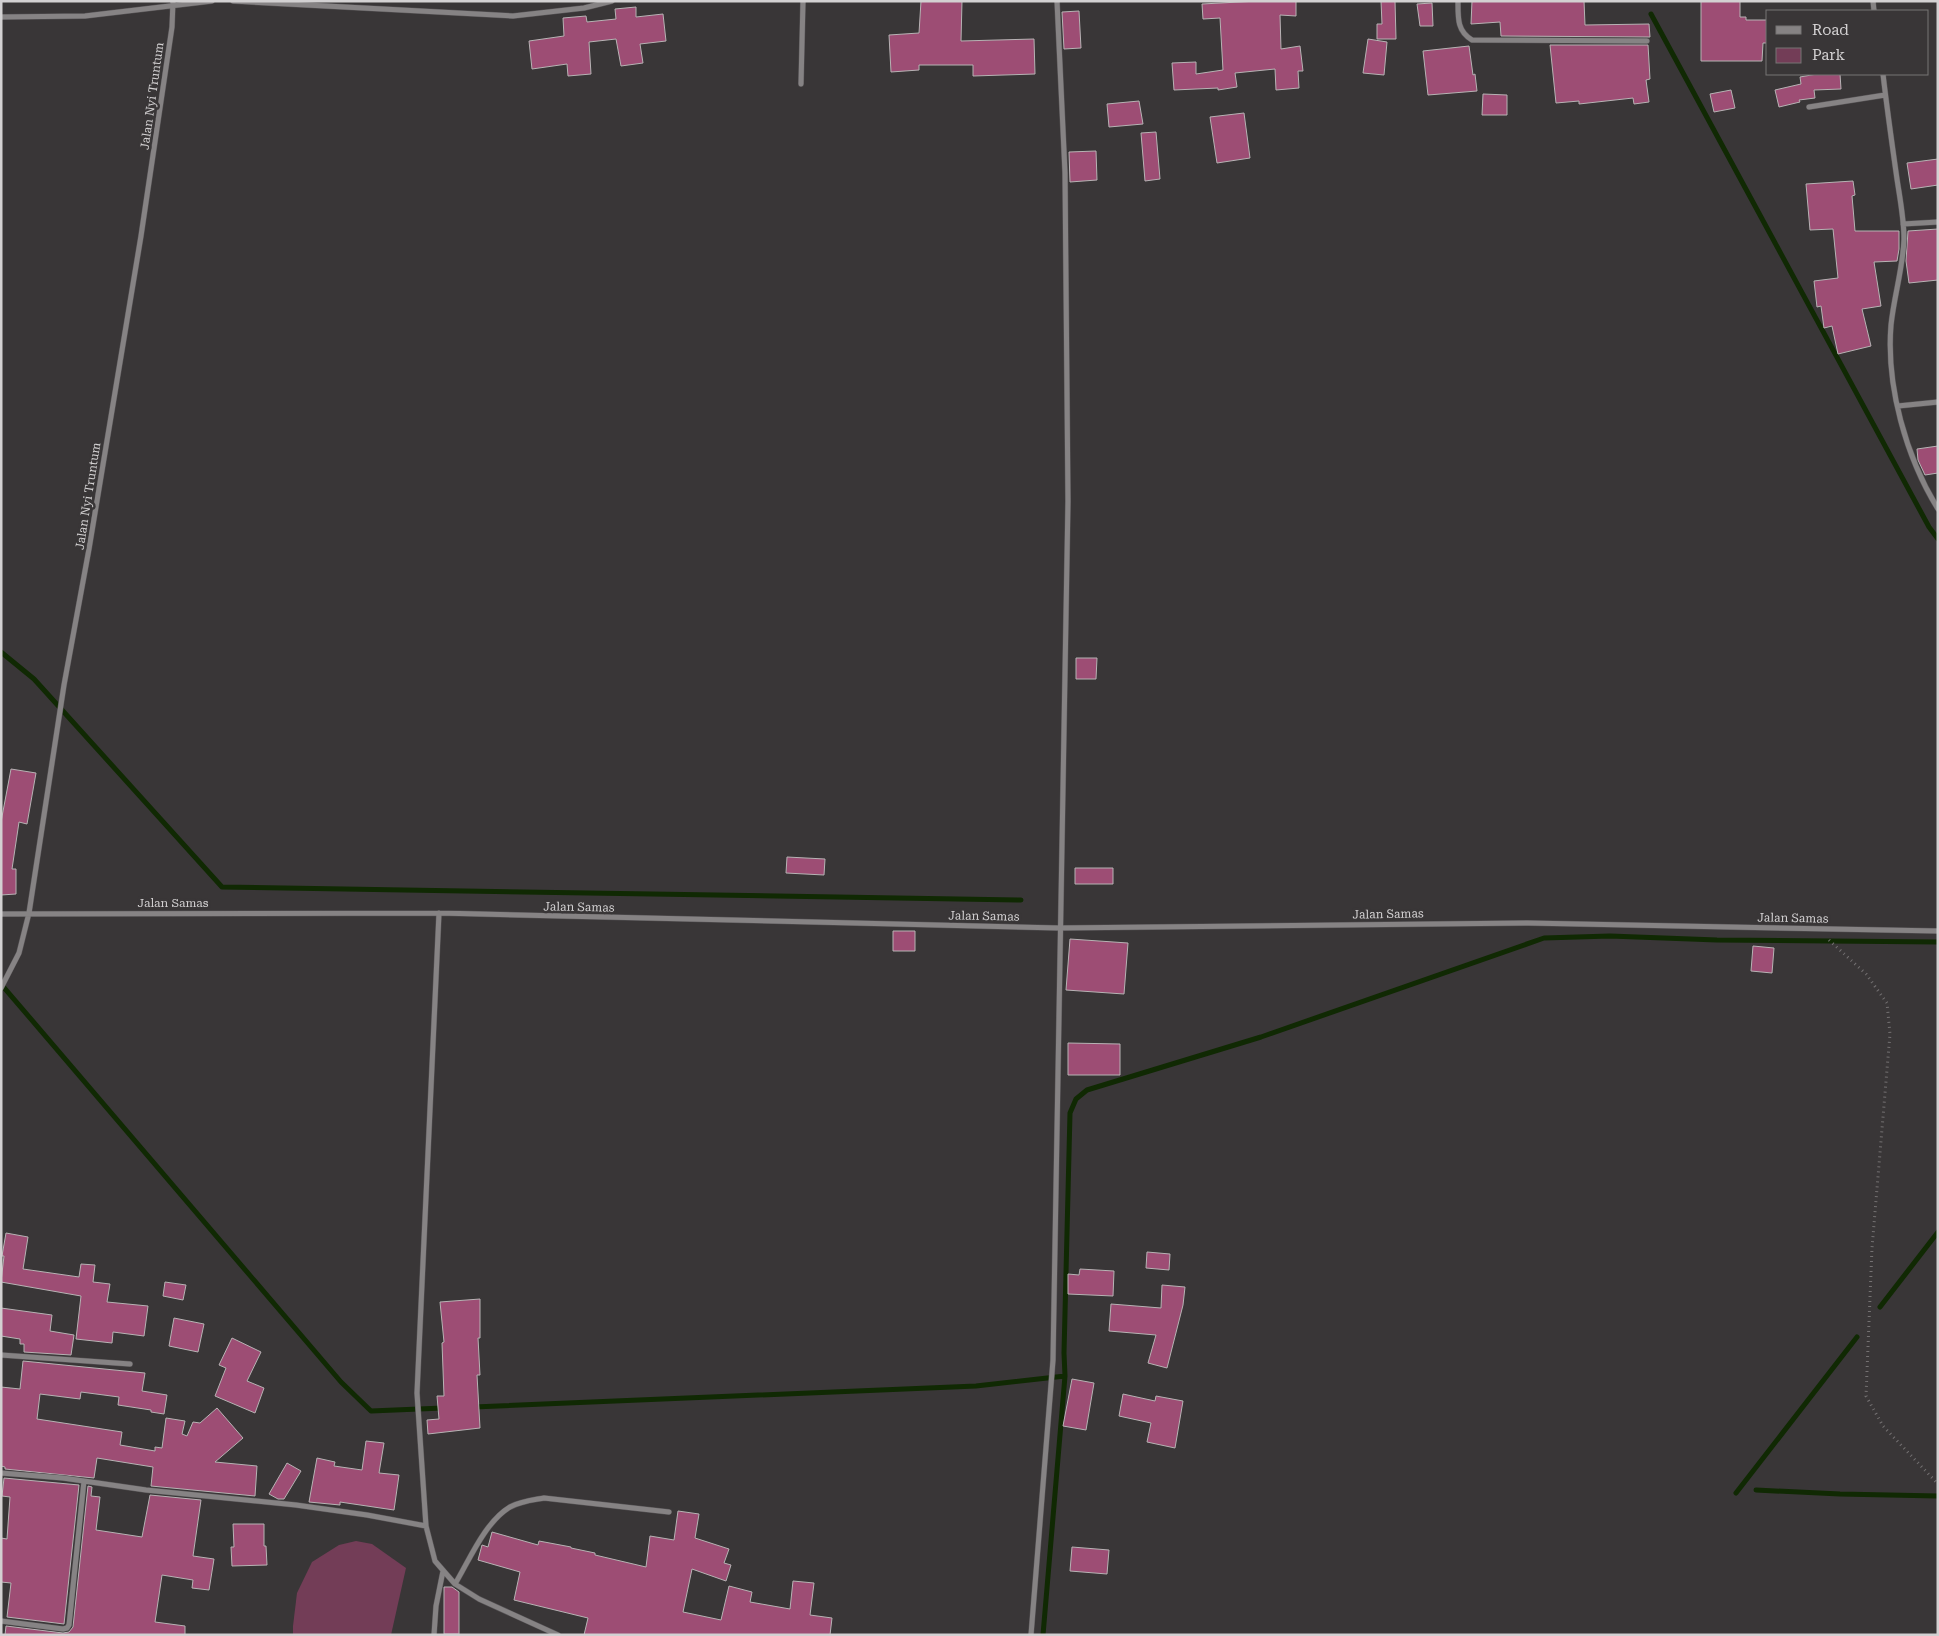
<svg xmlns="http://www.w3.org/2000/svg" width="1939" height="1636" font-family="'Roboto Serif',serif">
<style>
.green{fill:#733d57}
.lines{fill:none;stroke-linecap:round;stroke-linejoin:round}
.stream{stroke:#102903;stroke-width:5}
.building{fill:#9d4d74;stroke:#b7b3b4}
.street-casing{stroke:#565355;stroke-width:6}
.path{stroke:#747172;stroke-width:3;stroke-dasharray:1 4;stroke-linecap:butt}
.street{stroke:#868384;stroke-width:5}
.labels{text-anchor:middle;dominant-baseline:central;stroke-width:5;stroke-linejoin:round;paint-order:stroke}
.street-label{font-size:12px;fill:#d3d1d2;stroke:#393637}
</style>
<rect width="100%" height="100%" fill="#393637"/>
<path class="green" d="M356,1541L372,1544L406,1568L391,1635H293V1626L297,1593L312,1562L339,1545Z"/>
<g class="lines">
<path class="stream" d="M1651,14L1929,527L1938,539
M1,652L34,679L222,887L1021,900
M1,984L341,1382L371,1411L443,1408
M1880,1307L1938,1232
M474,1407L976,1386L1065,1376
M1756,1490L1840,1494L1938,1496
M1736,1493L1857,1337
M1043,1635L1065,1376L1064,1353L1070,1113L1076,1099L1087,1090L1261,1037L1544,938L1610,936L1717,940L1938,942"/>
</g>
<path class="building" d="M921,1H962L961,41L1034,39L1035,74L973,76V65H919V70L891,72L889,35L919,33Z
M1258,1H1296V16L1280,15L1281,49L1300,46L1303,71H1298L1299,88L1276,90L1275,69L1235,73L1237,87L1218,90V88L1174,90L1172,63L1196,62V74L1223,70L1220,18L1203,19L1202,4Z
M1381,1H1395L1396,39H1377V24H1382Z
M1472,1H1584L1585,25L1649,24L1650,37L1501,36L1500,22L1471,24Z
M1701,1H1740V17H1746V20H1768V43H1763L1762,61H1701Z
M1432,3L1433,26H1420L1417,4Z
M636,7V17L663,14L666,41L640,44L643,63L621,66L616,39L589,42L591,74L568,76L567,64L532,69L529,41L564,36L563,18L586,16L587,22L616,19L615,9Z
M1079,11L1081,48L1064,49L1062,12Z
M1368,39L1387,42L1384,75L1363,73Z
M1550,45H1648L1650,79L1646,80L1649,102L1634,104L1633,98L1579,104V101L1556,103Z
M1469,46L1473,75L1475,74L1477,91L1428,95L1423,51Z
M1817,74H1840L1841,89L1814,90L1815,98L1799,100L1800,102L1779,107L1775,90L1801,84L1800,77Z
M1731,90L1735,108L1714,112L1710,94Z
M1483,94L1507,95V115H1482Z
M1139,101L1143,124L1109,127L1107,104Z
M1244,113L1250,158L1217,163L1210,117Z
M1156,132L1160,179L1145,181L1141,133Z
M1096,151L1097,180L1070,182L1069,152Z
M1938,159V185L1911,189L1907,163Z
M1853,181L1855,195L1852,196L1855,231H1899V249L1897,261L1874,262L1881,306L1862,309L1871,346L1838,354L1832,326L1824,328L1821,306L1817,307L1814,281L1838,278L1833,229L1810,230L1806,184Z
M1938,229V280L1909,283L1906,261L1908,231Z
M1938,446V473L1925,475L1918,460L1917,449Z
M1076,658H1097L1096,679H1076Z
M11,769L36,773L27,824L19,822L12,869H16V894L1,895V822Z
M787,857L825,859L824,875L786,873Z
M1075,868H1113V884H1075Z
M893,931H915V951H893Z
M1070,939L1128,943L1124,994L1066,990Z
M1753,946L1774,948L1772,973L1751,971Z
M1068,1043L1120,1044V1075H1068Z
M6,1233L28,1237L23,1269L79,1277L81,1264L95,1265L93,1282L110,1284L107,1302L148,1306L144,1336L113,1332L112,1343L76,1339L81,1296L1,1282L4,1256H2Z
M1147,1252L1170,1254L1169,1270L1146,1268Z
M1080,1269L1114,1271L1113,1296L1068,1294V1274L1079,1275Z
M165,1282L186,1285L183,1300L163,1296Z
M1162,1285L1185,1287L1183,1305L1167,1368L1148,1363L1156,1335L1109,1331L1111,1304L1161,1308Z
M480,1299V1338H478L480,1375H477L480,1428L428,1434L427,1420L439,1419L437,1396H444L442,1343L444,1342L440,1302Z
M1,1308L52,1315L50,1331L74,1335L71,1355L24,1352V1344H20V1339L1,1336Z
M174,1318L204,1324L198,1352L169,1346Z
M232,1338L261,1352L247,1381L264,1388L255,1413L215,1396L226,1368L219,1365Z
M23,1361L145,1373L142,1391L167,1395L164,1414L151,1412V1410L118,1405L119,1397L81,1392L80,1399L40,1394L37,1419L122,1432L120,1445L155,1451V1447L162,1448L166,1418L185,1421L182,1434L187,1436L193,1422L200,1423L217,1408L243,1438L215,1462L257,1466L255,1496L151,1486L153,1467L97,1458L94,1478L5,1469V1467L1,1466V1387L20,1389Z
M1072,1379L1094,1383L1086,1430L1063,1426Z
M1123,1394L1155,1401L1156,1396L1183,1401L1175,1448L1147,1442L1151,1423L1119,1416Z
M366,1441L384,1443L379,1473L399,1475L394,1510L340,1502V1505L309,1502L317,1458L335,1462L334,1466L362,1470Z
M287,1463L301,1471L284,1499H278L269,1494Z
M4,1478L79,1485L64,1624L7,1617L11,1583L1,1582V1538L7,1539L10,1497L2,1496Z
M88,1486L92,1487L91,1496L100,1497L96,1530L142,1537L150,1495L201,1500L193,1556L214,1559L209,1590L192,1588L193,1580L162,1575L155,1622L185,1626V1635H5L6,1626L63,1633L69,1632L73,1627Z
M678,1511L699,1514L695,1538L729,1549L724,1563L731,1565L726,1581L692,1569L683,1612L721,1620L729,1586L752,1592L750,1602L790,1609L793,1581L814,1583L810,1615L832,1618L830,1635H584L588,1618L514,1600L520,1572L478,1560L482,1545L488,1547L492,1532L538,1545L539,1541L571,1547V1548L595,1553V1555L646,1567L650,1536L674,1540Z
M233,1524H264V1546H266L267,1565L232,1566L231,1547H234Z
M1072,1547L1109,1550L1107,1574L1070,1571Z
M444,1587H452L459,1592V1634H444Z"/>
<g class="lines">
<g class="street-casing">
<path id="street" d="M233,1L513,16L584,8L612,1
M1458,1C1458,18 1457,31 1472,40L1647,41
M1873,1L1874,11
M1,17L85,16L212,1
M1883,74C1887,109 1892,144 1897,179C1900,199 1904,219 1904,239C1903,268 1894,296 1891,325C1886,386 1906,457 1938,509
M801,84L803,1
M1809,107L1885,95
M1903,224L1938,222
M1898,406L1938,402
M439,913L417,1393L426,1526L435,1561L455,1584L479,1599L558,1635
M1,914L439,913L1059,928L1528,923L1938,931
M1,988L19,953L29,913L64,685L89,549L141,236L172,27L173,1
M1,1355L130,1364
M1,1473L63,1478L146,1490L296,1505L367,1515L426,1526
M455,1584C470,1559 485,1522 510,1507C521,1501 533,1500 544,1498L669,1512
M1,1621L63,1629L67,1628L69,1625L84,1481
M434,1635L436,1606L443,1571
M1031,1635L1053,1360L1068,501L1065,173L1057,1"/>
</g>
<path class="path" d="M1829,940L1866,974L1887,1003L1890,1034L1872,1248L1866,1396L1883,1426L1938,1484"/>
<use href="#street" class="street"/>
</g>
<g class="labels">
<g class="street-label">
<text transform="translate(152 96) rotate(-82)">Jalan Nyi Truntum</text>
<text transform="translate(88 496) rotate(-81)">Jalan Nyi Truntum</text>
<text x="173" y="903">Jalan Samas</text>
<text transform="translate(579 907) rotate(1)">Jalan Samas</text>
<text transform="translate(1388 914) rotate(-1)">Jalan Samas</text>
<text transform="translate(984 916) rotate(1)">Jalan Samas</text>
<text transform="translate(1793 918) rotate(1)">Jalan Samas</text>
</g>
</g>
<rect width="1939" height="1636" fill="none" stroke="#d3d1d2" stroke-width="5"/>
<rect x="1766" y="10" width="162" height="65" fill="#393637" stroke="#777475"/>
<rect x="1776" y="26" width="25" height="8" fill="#868384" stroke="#777475"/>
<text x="1812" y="35" font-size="15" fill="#d3d1d2">Road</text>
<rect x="1776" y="48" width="25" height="15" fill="#733d57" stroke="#777475"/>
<text x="1812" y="60" font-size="15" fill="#d3d1d2">Park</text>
</svg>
